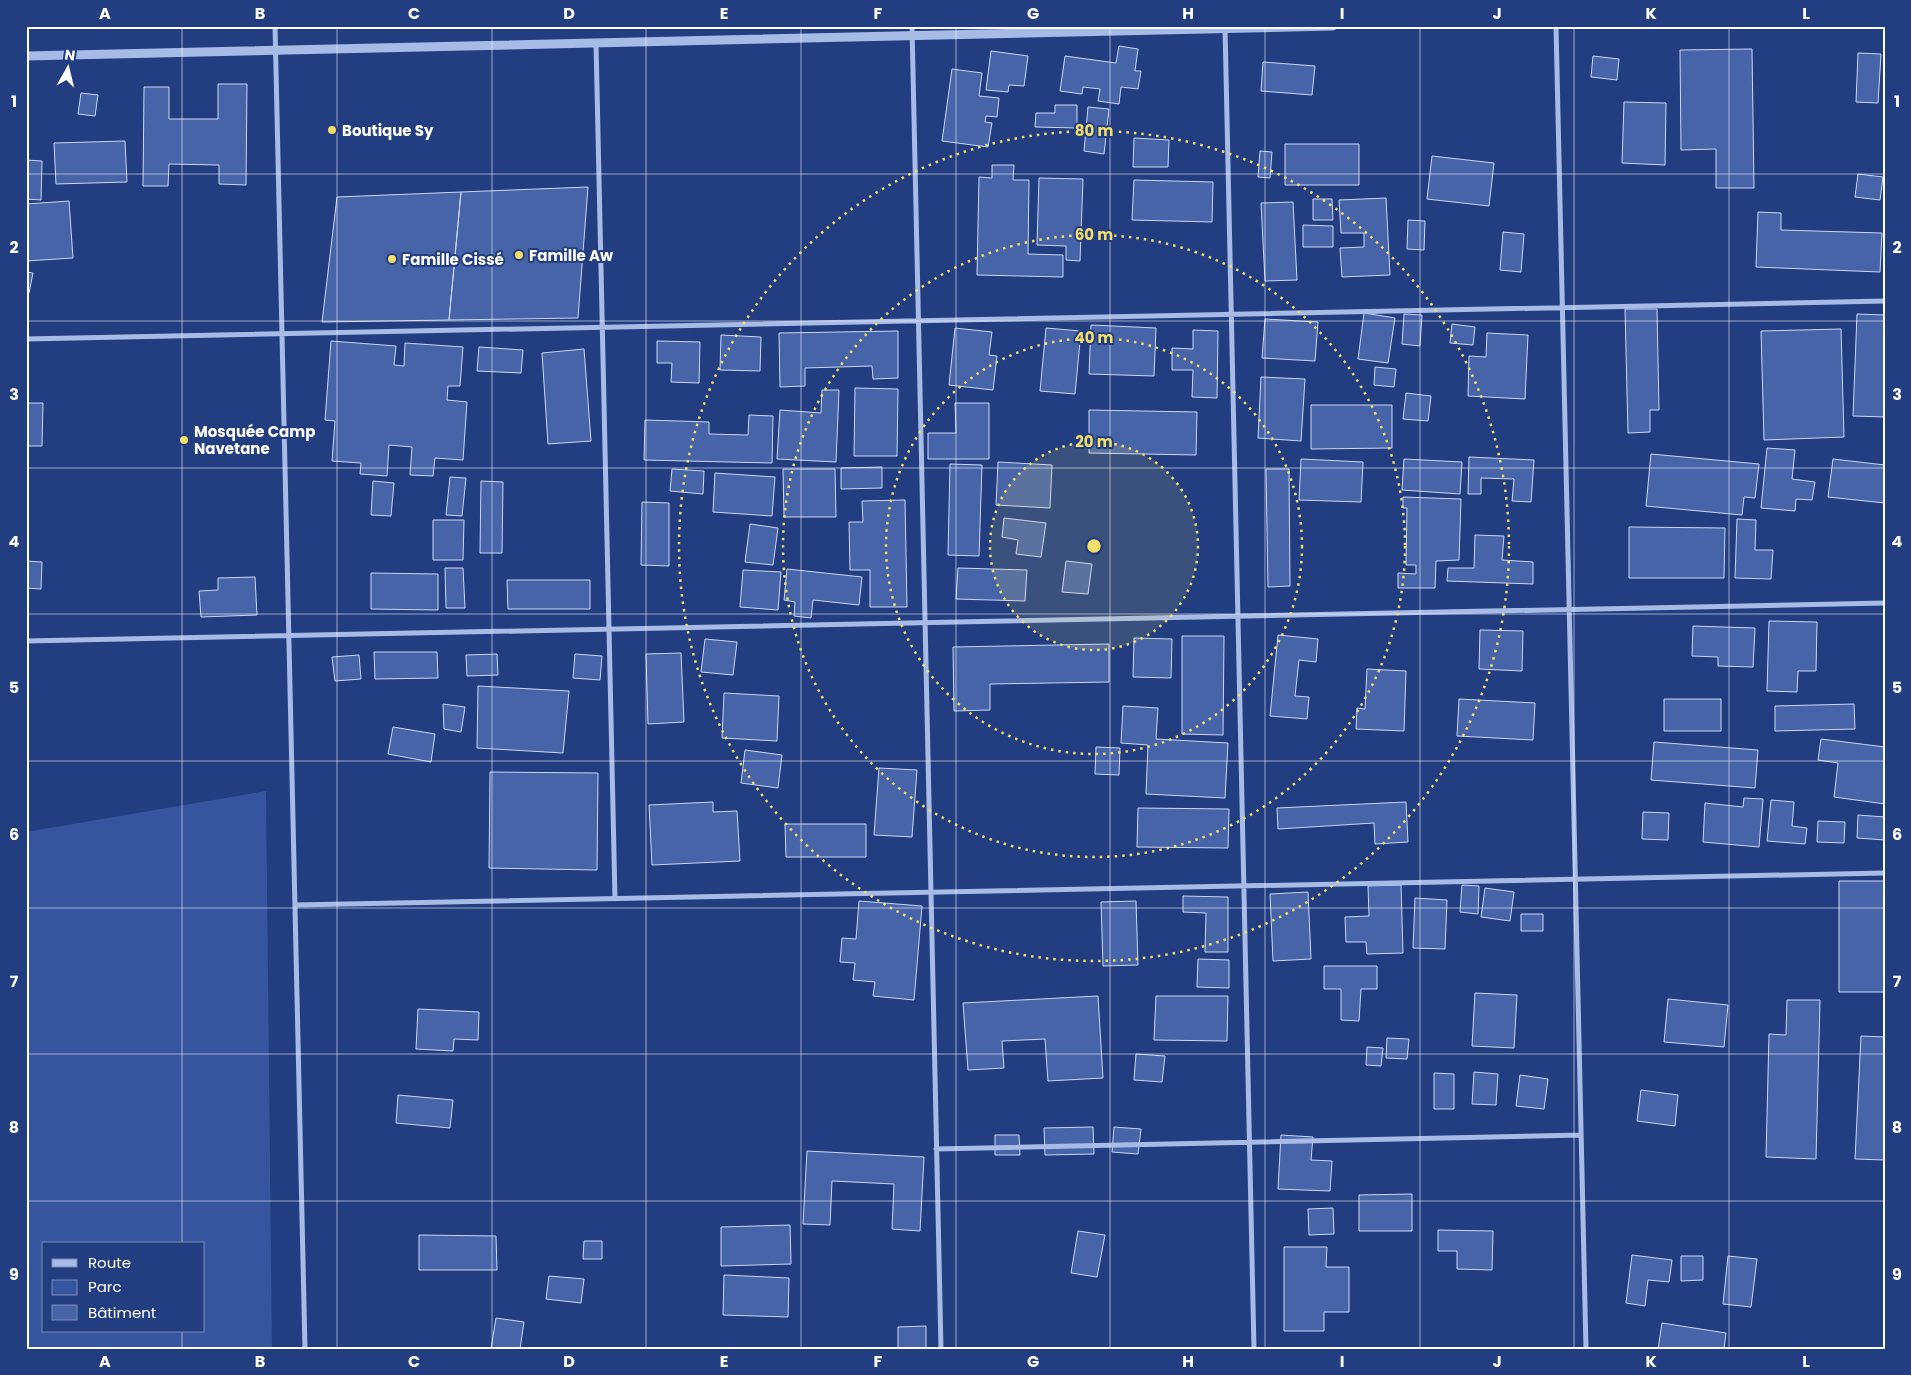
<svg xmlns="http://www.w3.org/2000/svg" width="1911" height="1375" font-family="Poppins,sans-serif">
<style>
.green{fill:#36559e;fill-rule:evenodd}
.building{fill:#4664a7;stroke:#cbd8f6}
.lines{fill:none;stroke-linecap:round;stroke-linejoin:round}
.minor{stroke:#a7bbe7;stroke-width:5}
.tertiary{stroke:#a7bbe7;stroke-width:9}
.grid{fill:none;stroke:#fff;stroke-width:1;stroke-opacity:0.55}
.ring{fill:none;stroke:#f3de69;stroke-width:2.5;stroke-dasharray:2.5 5}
.poi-dot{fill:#f3de69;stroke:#223e80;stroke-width:2}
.labels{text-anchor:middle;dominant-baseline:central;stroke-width:4;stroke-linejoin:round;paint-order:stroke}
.poi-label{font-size:15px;font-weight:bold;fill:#fff;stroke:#223e80;text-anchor:start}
.centre{fill:#f3de69;stroke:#223e80;stroke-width:2.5}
.ring-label{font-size:15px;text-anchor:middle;font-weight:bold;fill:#f3de69;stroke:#223e80;stroke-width:4;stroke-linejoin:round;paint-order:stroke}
.neatline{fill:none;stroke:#fff;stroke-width:2}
.grid-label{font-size:16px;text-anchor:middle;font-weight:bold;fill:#fff}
</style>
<rect width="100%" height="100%" fill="#223e80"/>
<path class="green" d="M266,791L272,1349H26V832ZM44,1244H204V1331H44Z"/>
<path class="building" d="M1119,46L1138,49L1135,71H1141L1138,89L1121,87L1119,104L1098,101L1100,89L1083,87L1082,94L1060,91L1065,56L1116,63Z
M1752,49L1754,188H1716V149L1681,150L1680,50Z
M991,51L1028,56L1024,86L1009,85L1008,92L986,90Z
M1858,53L1881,54L1878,103L1856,102Z
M1593,56L1619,59L1617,80L1591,77Z
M1263,62L1315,66L1312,95L1261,91Z
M952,69L982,73L979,96L999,98L997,117L986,116L985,122L992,123L988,147L942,141Z
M218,84H247L246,185L219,184V165L169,164L168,186H143L144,87H169V119H218Z
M81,93L98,95L95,116L78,114Z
M1624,102L1666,103L1665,165L1622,163Z
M1055,105H1077V128L1035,127L1036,113H1055Z
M1088,107L1109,109L1104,154L1084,151Z
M1134,138L1169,140L1168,167H1133Z
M125,141L127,182L56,184L54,143Z
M1285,144H1359V185H1285Z
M1260,151L1272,152L1270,178L1258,177Z
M1432,156L1494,163L1489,206L1427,199Z
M26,160L42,161L41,200L26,199Z
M992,165H1014L1013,180H1029L1028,254L1063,255V277L977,275L979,177L992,178Z
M1858,174L1883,177L1880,200L1855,197Z
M1039,178L1083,179L1080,261L1066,260V246L1037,245Z
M1134,180L1213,182L1212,222L1132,220Z
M588,187L578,318L449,320L461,192Z
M461,192L449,320L322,322L337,197Z
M1386,198L1390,275L1342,277L1340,248L1364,247V233H1341L1339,200Z
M1313,199H1332L1333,220H1313Z
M69,201L73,258L26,261V204Z
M1293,202L1297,280L1265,281L1261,203Z
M1758,212L1781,213V230L1882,233L1880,272L1756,267Z
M1408,220L1425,221L1424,250L1407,249Z
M1303,225L1333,226V247H1303Z
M1503,232L1524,234L1521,272L1500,270Z
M26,272L33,273L29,293H26Z
M1625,309H1657L1659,410H1650V432L1628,433Z
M1364,313L1395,318L1388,363L1358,359Z
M1404,314L1422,315L1420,346L1402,344Z
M1857,314L1885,315V417L1853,416Z
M1265,319L1318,322L1315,361L1262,358Z
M1452,324L1475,327L1473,345L1450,343Z
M1091,325L1156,328L1154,376L1089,374Z
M955,328L992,332L989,355L997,356L993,390L949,385Z
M1046,328L1081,331L1075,394L1040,391Z
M1841,329L1844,437L1764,440L1761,331Z
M1193,330L1218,331L1217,398L1192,397L1193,370H1172V348L1193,349Z
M898,331V378L873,379L872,366L805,368V386L780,387L779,333Z
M1487,333L1528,335L1525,399L1468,396L1469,356L1486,357Z
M721,335L761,337L760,371L720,370Z
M331,341L396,346L394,365L404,366L405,343L463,347L460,386H448L447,400L467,402L463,460L435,458L433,476L410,475L412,447L389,445L387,476L360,474L361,463L332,461L335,421L325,420Z
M657,341L700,342L699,383L671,382L672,363H657Z
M479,347L523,350L521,373L477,371Z
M584,349L591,441L548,444L542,353Z
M1375,367L1396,369L1394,387L1374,385Z
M1261,377L1305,379L1301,441L1258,438Z
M855,388L898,389L897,456H854Z
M822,390H839L836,462L777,459L780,410L821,413Z
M1406,393L1431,396L1428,421L1403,419Z
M26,403H43L42,446H26Z
M955,403H989V459H928V433H956Z
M1311,405H1392V448L1311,449Z
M1089,410L1197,412L1196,455L1089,453Z
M749,415L773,416L772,463L644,460L645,420L709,422V434L748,435Z
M1767,448L1795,450L1792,479L1815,482L1812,500L1796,499L1795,511L1761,508Z
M1651,454L1759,464L1755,498L1744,497L1742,515L1646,506Z
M1469,457L1534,460L1531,502L1512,501L1514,479L1481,478V494H1468Z
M1301,459L1363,462L1361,502L1299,500Z
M1404,459L1462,462L1460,494L1402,490Z
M1833,459L1885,465V503L1828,497Z
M998,462L1052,465L1050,508L996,505Z
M950,464L982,465L979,556L948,555Z
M882,467V488L841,489V468Z
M672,469L704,471L703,494L670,491Z
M783,469H835L836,517H784Z
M1266,469H1289L1290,586L1268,587Z
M715,473L775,477L772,516L713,512Z
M450,477L466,478L462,516L446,515Z
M373,481L394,483L391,516L371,515Z
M481,481L503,482L502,553H480Z
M1403,497L1461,499L1459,560L1436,561L1435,588H1398V573L1416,574V565H1406L1407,508H1403Z
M905,500L907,607H870V570H850L849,522H863L862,501Z
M642,502L669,503V566L641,565Z
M1004,518L1046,523L1041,557L1016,554L1018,540L1002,537Z
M1737,519L1756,520L1755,550H1773L1771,579L1735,578Z
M433,520H464L463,560H433Z
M750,524L778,528L773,565L745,562Z
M1629,527L1725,528L1724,578H1629Z
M1475,535L1504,536L1502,560L1533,562V584L1447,581L1448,568H1474Z
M26,561L42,562L41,589L26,588Z
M1066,561L1092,564L1088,594L1062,592Z
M445,568H463L465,608H446Z
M958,568L1027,570L1025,601L956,599Z
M787,569L862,577L859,605L813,600L811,618L794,616L795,602L784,600Z
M743,570L781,572L778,610L740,607Z
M371,573L438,574V610L371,609Z
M255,577L257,615L201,617L199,591L218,590V578Z
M507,580H590V609H508Z
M1769,621L1817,622L1816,671H1798L1797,692L1767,691Z
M1693,626L1755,628L1753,667L1718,666V657L1692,656Z
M1480,630L1523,631L1522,671L1479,669Z
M1278,635L1318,639L1316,662L1299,660L1295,696L1309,697L1307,719L1270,716Z
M1182,636H1224L1223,735L1182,734Z
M1134,638L1172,639L1171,678L1133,677Z
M705,639L737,642L733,675L701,672Z
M1109,644V682L990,684V710L954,711L953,647Z
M374,652H437L438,678L375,679Z
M681,653L684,722L648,724L646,654Z
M497,654L498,675L467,676L466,655Z
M575,654L602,656L600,680L573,678Z
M359,655L361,679L335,681L332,657Z
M1367,669L1406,671L1404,731L1356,729L1357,708L1365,709Z
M478,686L569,691L563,753L477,748Z
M724,693L779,696L777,741L722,738Z
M1459,699L1535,703L1533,740L1457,736Z
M1664,699H1721V731H1664Z
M443,704L465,707L461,732L444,729Z
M1854,704L1855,729L1775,731V706Z
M1123,706L1158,708L1156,739L1228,743L1225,798L1146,794L1148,745L1121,743Z
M393,727L435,734L431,762L388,754Z
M1821,739L1885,747V804L1834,797L1838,763L1818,760Z
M1654,742L1758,750L1755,788L1651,780Z
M1096,747L1120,748L1119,775L1095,774Z
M745,750L782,755L778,788L741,783Z
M879,768L917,770L912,837L874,835Z
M490,772L598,773L597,870L489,868Z
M1744,798L1763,799L1759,847L1703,842L1705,803L1743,807Z
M1771,800L1794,802L1792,826L1807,828L1805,844L1767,841Z
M713,802V812L737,811L740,861L652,865L649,805Z
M1406,802L1408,842L1375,844L1374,823L1278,829L1277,808Z
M1138,808L1229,809L1228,848L1137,847Z
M1643,812L1669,813L1668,840L1642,839Z
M1858,815L1885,817V840L1857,838Z
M1818,821L1845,822L1844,843L1817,842Z
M785,824H866V857H786Z
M1839,881H1885V992H1839Z
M1401,885L1403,953L1367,954L1366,942H1346L1345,917L1369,916L1368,886Z
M1462,885L1479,886L1478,914L1460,912Z
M1485,888L1514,892L1510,921L1481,917Z
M1308,892L1311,959L1273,961L1270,894Z
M1183,896L1228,897V952H1205L1206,913L1183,912Z
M1415,898L1447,900L1445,949L1413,948Z
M859,901L922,906L914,1000L873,996L875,982L853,980L855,963L840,962L842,938L856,939Z
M1136,901L1138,965L1103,966L1101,902Z
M1521,914H1543V931H1521Z
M1198,959L1229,960V988L1197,987Z
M1324,966H1377V989H1361L1359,1021L1341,1020V989H1324Z
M1475,993L1517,995L1514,1048L1472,1046Z
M1098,996L1103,1078L1048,1081L1045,1039L1002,1041L1004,1068L968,1070L963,1003Z
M1156,996H1228L1227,1041L1154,1040Z
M1668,999L1728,1005L1724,1047L1664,1042Z
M1787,1000H1820L1816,1159L1766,1157L1769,1034L1786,1035Z
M418,1009L479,1012L478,1040L454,1039L453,1051L416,1049Z
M1861,1036L1885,1037V1160L1855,1159Z
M1387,1038L1409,1039L1407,1059L1386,1058Z
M1367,1047L1383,1048L1381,1066L1366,1065Z
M1136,1054L1165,1056L1162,1082L1134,1080Z
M1474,1072L1498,1074L1496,1105L1472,1104Z
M1434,1073L1454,1074V1109H1434Z
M1520,1075L1548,1079L1544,1109L1516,1106Z
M1641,1090L1678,1095L1675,1126L1637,1121Z
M398,1095L453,1100L450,1128L396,1123Z
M1093,1127L1094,1154L1045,1155L1044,1128Z
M1114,1127L1141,1129L1138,1154L1112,1152Z
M995,1135H1019L1020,1155H995Z
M1281,1135L1313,1137L1311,1160L1332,1161L1330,1191L1278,1189Z
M807,1151L924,1157L920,1231L892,1229L894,1184L832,1181L830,1225L803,1224Z
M1412,1194V1231H1359V1195Z
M1333,1208L1334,1234L1309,1235L1308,1209Z
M790,1225L791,1264L721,1266V1227Z
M1438,1230L1493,1231L1492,1270L1457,1269V1251H1438Z
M1078,1231L1105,1235L1097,1277L1071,1273Z
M419,1235L496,1236L497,1270H419Z
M584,1241H602V1259H583Z
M1284,1247H1327L1326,1267H1349V1312H1324V1331H1284Z
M1632,1255L1672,1260L1669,1282L1648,1280L1645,1306L1626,1303Z
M1681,1256H1703V1280L1681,1281Z
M1728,1256L1757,1259L1751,1307L1723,1304Z
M724,1275L789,1278L788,1317L723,1315Z
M549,1276L584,1279L581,1303L546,1299Z
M496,1318L524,1322L520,1349H491Z
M1662,1323L1726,1333L1724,1349H1658Z
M926,1326V1349H898V1327Z"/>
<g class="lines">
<path class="minor" d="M275,26L305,1349
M912,26L941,1349
M1556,26L1586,1349
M1225,27L1254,1349
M596,43L615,899
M26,339L1885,301
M26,641L1885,603
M295,905L1885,873
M936,1149L1581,1135"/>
<path class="tertiary" d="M26,56L1333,26"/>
</g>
<path class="grid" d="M182,26V1244M337,26V1349M492,26V1349M646,26V1349M801,26V1349M956,26V1349M1110,26V1349M1265,26V1349M1420,26V1349M1574,26V1349M1729,26V1349M26,174H1885M26,321H1885M26,468H1885M26,614H1885M26,761H1885M26,908H1885M26,1054H1885M26,1201H1885M182,1331V1349"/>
<circle cx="1094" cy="546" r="104" fill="#f3de69" fill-opacity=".12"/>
<g class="ring">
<circle cx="1094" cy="546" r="104"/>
<circle cx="1094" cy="546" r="208"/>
<circle cx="1094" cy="546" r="311"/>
<circle cx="1094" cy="546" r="415"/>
</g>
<g class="poi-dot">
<circle cx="332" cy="130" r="5"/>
<circle cx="519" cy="255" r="5"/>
<circle cx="392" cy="259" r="5"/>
<circle cx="184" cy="440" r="5"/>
</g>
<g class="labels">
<g class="poi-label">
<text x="342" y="130">Boutique Sy</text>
<text x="529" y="255">Famille Aw</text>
<text x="402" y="259">Famille Cissé</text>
<text x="194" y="431">Mosquée Camp<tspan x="194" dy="17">Navetane</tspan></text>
</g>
</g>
<circle cx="1094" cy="546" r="8" class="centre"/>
<g class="ring-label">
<text x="1094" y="136">80 m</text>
<text x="1094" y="240">60 m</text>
<text x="1094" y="343">40 m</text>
<text x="1094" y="447">20 m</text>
</g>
<rect width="1911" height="1375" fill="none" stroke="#223e80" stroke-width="55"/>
<rect x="42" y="1242" width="162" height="90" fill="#223e80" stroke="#7a8bb3"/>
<rect x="52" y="1259" width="25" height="8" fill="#a7bbe7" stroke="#7a8bb3"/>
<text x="88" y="1268" font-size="15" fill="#ffffff">Route</text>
<rect x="52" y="1280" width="25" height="15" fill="#36559e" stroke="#7a8bb3"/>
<text x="88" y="1292" font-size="15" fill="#ffffff">Parc</text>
<rect x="52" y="1305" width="25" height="15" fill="#4664a7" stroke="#7a8bb3"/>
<text x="88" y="1318" font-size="15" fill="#ffffff">Bâtiment</text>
<g transform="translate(68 68) rotate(8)" stroke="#223e80" stroke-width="4" paint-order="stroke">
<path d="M0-4L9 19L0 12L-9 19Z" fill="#ffffff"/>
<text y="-8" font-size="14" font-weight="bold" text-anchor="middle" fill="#ffffff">N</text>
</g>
<rect x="28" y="28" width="1856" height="1320" class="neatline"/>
<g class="grid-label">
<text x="105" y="19">A</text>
<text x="260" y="19">B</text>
<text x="414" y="19">C</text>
<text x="569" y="19">D</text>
<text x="724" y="19">E</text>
<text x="878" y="19">F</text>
<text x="1033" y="19">G</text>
<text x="1188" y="19">H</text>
<text x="1342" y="19">I</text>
<text x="1497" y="19">J</text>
<text x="1651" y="19">K</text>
<text x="1806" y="19">L</text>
<text x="14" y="107">1</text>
<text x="1897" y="107">1</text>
<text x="14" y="253">2</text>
<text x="1897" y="253">2</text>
<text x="14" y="400">3</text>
<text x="1897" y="400">3</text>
<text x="14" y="547">4</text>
<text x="1897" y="547">4</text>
<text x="14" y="693">5</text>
<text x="1897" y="693">5</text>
<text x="14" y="840">6</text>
<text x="1897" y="840">6</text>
<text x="14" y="987">7</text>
<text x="1897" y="987">7</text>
<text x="14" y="1133">8</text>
<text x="1897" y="1133">8</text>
<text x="14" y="1280">9</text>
<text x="1897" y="1280">9</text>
<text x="105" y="1367">A</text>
<text x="260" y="1367">B</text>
<text x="414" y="1367">C</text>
<text x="569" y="1367">D</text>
<text x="724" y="1367">E</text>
<text x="878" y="1367">F</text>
<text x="1033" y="1367">G</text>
<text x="1188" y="1367">H</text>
<text x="1342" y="1367">I</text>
<text x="1497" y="1367">J</text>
<text x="1651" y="1367">K</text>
<text x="1806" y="1367">L</text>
</g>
</svg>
